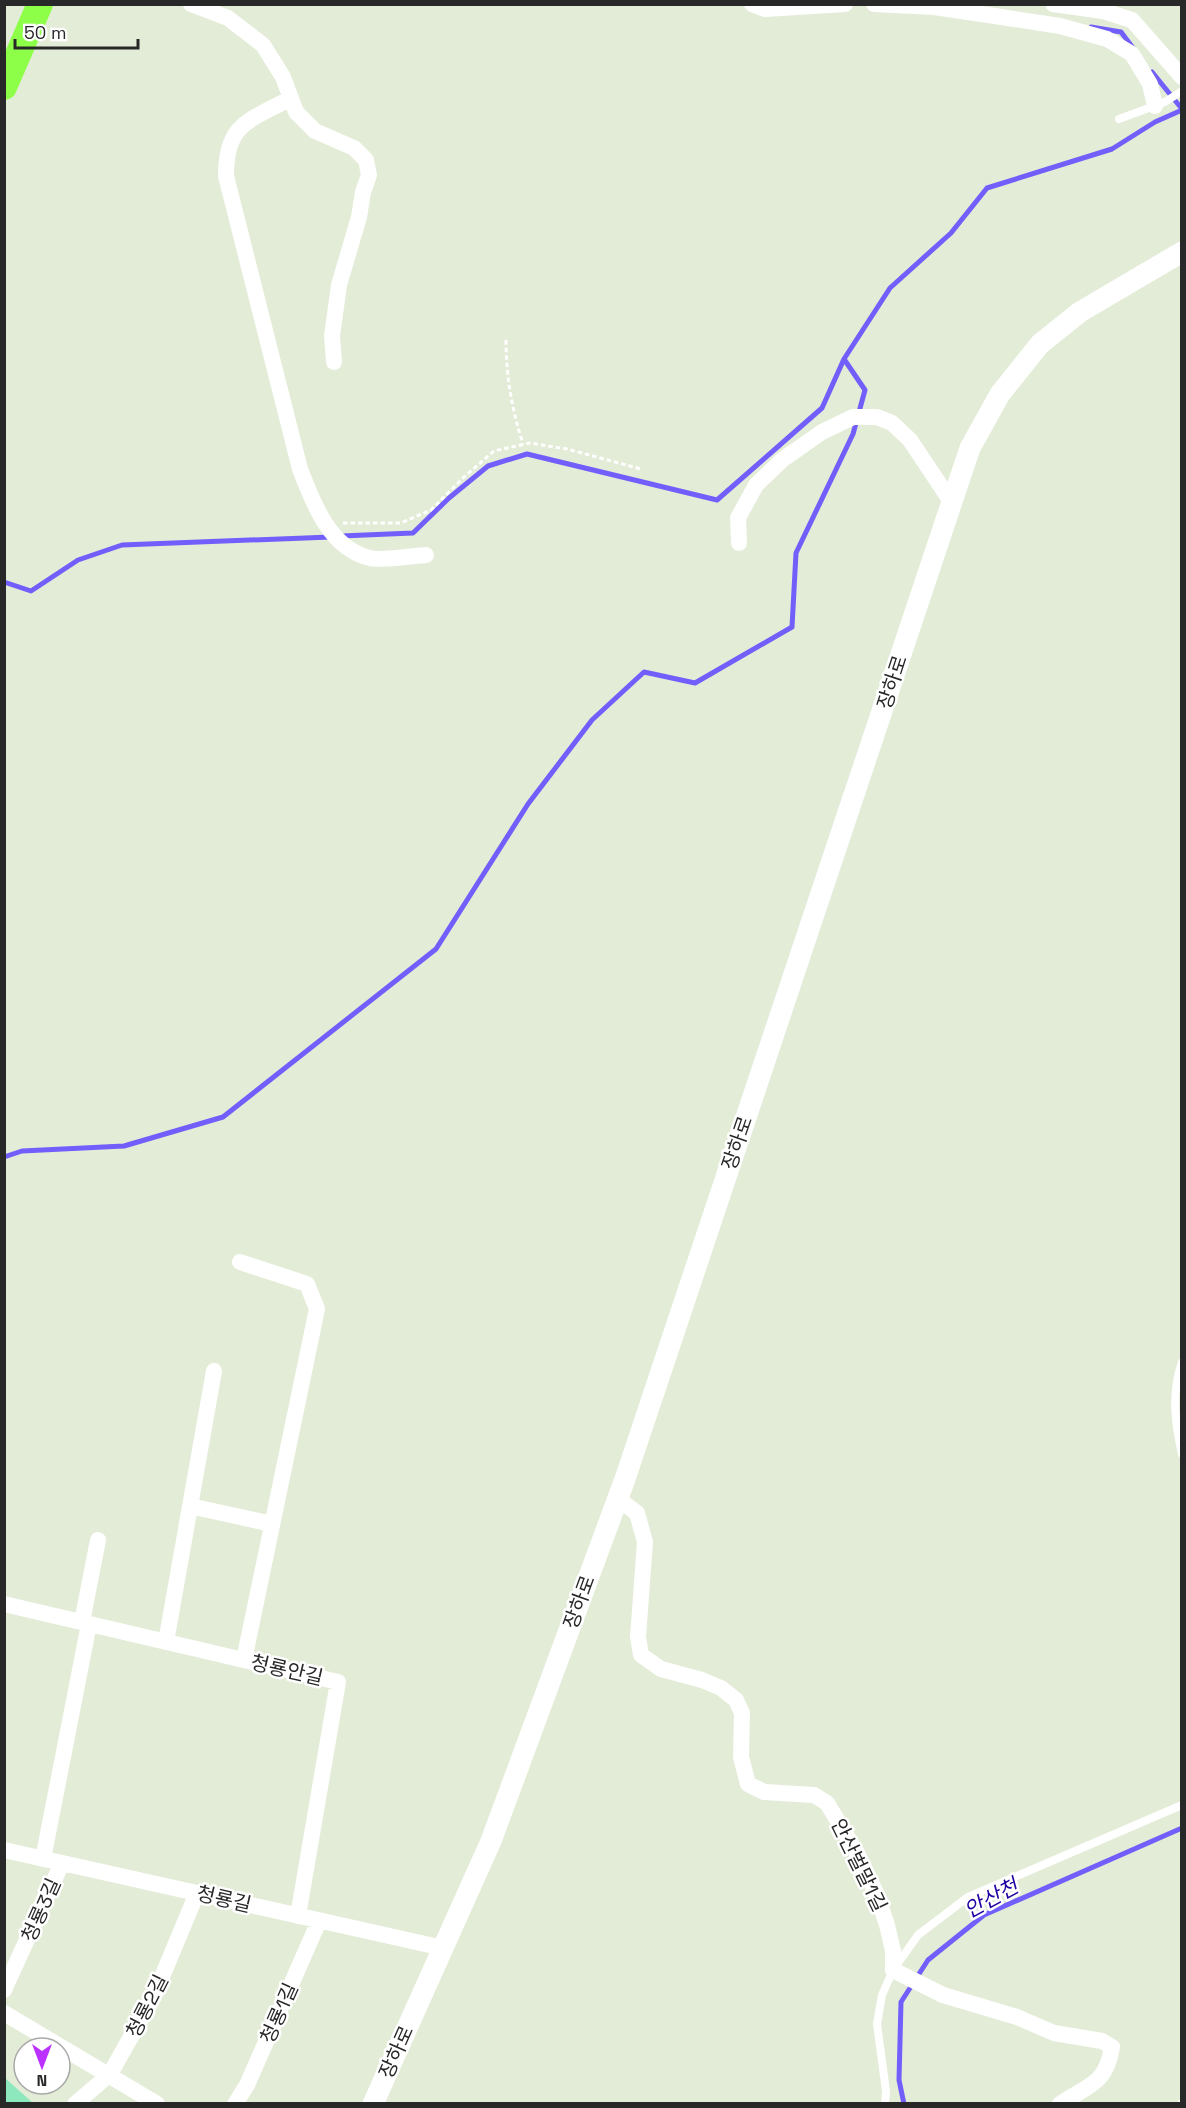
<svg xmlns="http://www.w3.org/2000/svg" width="1186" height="2108" font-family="'Space Grotesk','Noto Sans KR',sans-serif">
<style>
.green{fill:#8de9bd}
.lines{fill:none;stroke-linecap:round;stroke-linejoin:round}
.stream{stroke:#715efb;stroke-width:5}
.path{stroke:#fff;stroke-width:3;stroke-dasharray:4.5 3;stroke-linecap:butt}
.service{stroke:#fff;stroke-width:8}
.minor{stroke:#fff;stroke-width:16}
.tertiary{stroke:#fff;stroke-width:21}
.primary{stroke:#8eff49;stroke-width:26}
.labels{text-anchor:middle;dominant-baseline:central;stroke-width:5;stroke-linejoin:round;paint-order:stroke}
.street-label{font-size:20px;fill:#282828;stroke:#fff}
.water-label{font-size:21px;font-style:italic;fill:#2100a3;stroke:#fff}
</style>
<rect width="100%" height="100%" fill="#e3ecd7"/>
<path class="green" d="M5,2078L33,2103H5Z"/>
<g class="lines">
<path class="stream" d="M1091,27L1121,32L1133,48
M1152,72L1182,109
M341,536L413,533L449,498L488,466L527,454L717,500L822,408L844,359L890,288L951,233L987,188L1112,149L1155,122L1182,110
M4,582L31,591L78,560L122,545L331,537
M4,1157L22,1151L124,1146L223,1117L436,949L528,804L592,720L644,672L695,683L792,627L796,553L853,434L865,390L844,359
M904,2104L899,2080L901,2002L928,1960L984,1915L1182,1828"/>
<path class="path" d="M506,340C506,378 512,409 523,444
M343,523H401L431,510L464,477L494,451L530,443L567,449L641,469"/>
<path class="service" d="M1119,119L1165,102L1182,91
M1182,1362C1171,1393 1175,1423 1182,1454
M885,2104L886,2091L877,2024L882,1995L893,1970L918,1935L968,1897L1182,1805
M1181,2104L1182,2103"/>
<path class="minor" d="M191,4L228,18L263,45L283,77L296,112L315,131L354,148L366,160L369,175L363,192L359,217L339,285L332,336L334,362
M752,4L765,9L845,4
M874,4L934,7L995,16L1060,26L1107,39L1132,54L1150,84L1155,106
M1053,4L1103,11L1132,20L1182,77
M291,98C250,121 226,122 226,176L300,469C313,503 330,549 370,558C381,561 413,556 426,555
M739,543L738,518L756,485L782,460L822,432L853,417H877L892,423L910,440L952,503
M240,1262L307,1284L317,1309L244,1660
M617,1498L637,1513L645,1542L638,1637L641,1655L661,1669L702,1680L721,1688L736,1700L742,1713L741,1757L748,1784L764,1792L814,1795L827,1803L857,1853L877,1895L887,1925L893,1951V1970L943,1995L1017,2017L1054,2033L1102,2041L1112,2047C1106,2085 1088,2085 1060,2104
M190,1506L272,1524
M4,1604L338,1682L298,1916
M82,1622L98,1540
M166,1642L214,1371
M4,1850L443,1948
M43,1859L89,1624
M4,1990L62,1863
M4,2013L157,2104
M75,2104L110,2074L154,1996L197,1893
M235,2104L247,2085L319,1921"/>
<path class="tertiary" d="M373,2104L491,1841L625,1479L970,448L1000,394L1040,344L1080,312L1182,252"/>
<path class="primary" d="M4,87L40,4"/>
</g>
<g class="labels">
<g class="street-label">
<text transform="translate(892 682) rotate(-72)">장하로</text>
<text transform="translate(737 1143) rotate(-71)">장하로</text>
<text transform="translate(579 1602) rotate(-70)">장하로</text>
<text transform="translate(287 1670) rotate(13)">청룡안길</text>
<text transform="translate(859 1865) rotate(64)">안산벌말1길</text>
<text transform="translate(224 1899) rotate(13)">청룡길</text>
<text transform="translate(41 1910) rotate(-66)">청룡3길</text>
<text transform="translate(147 2006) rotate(-63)">청룡2길</text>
<text transform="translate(279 2013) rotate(-66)">청룡1길</text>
<text transform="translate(396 2052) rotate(-66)">장하로</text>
</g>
<g class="water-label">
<text transform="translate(991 1898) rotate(-29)">안산천</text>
</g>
</g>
<rect width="1186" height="2108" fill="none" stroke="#282828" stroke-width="12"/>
<g transform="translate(42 2066) rotate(180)"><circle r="28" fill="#ffffff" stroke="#a9a9a9" stroke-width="1.5"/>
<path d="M0-4.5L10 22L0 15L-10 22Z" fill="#bb31ff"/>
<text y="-9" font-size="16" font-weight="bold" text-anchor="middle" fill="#282828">N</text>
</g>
<path d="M15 39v9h123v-9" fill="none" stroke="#282828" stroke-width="3"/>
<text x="24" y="39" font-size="18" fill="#282828" stroke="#ffffff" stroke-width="4.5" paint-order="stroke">50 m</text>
</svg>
